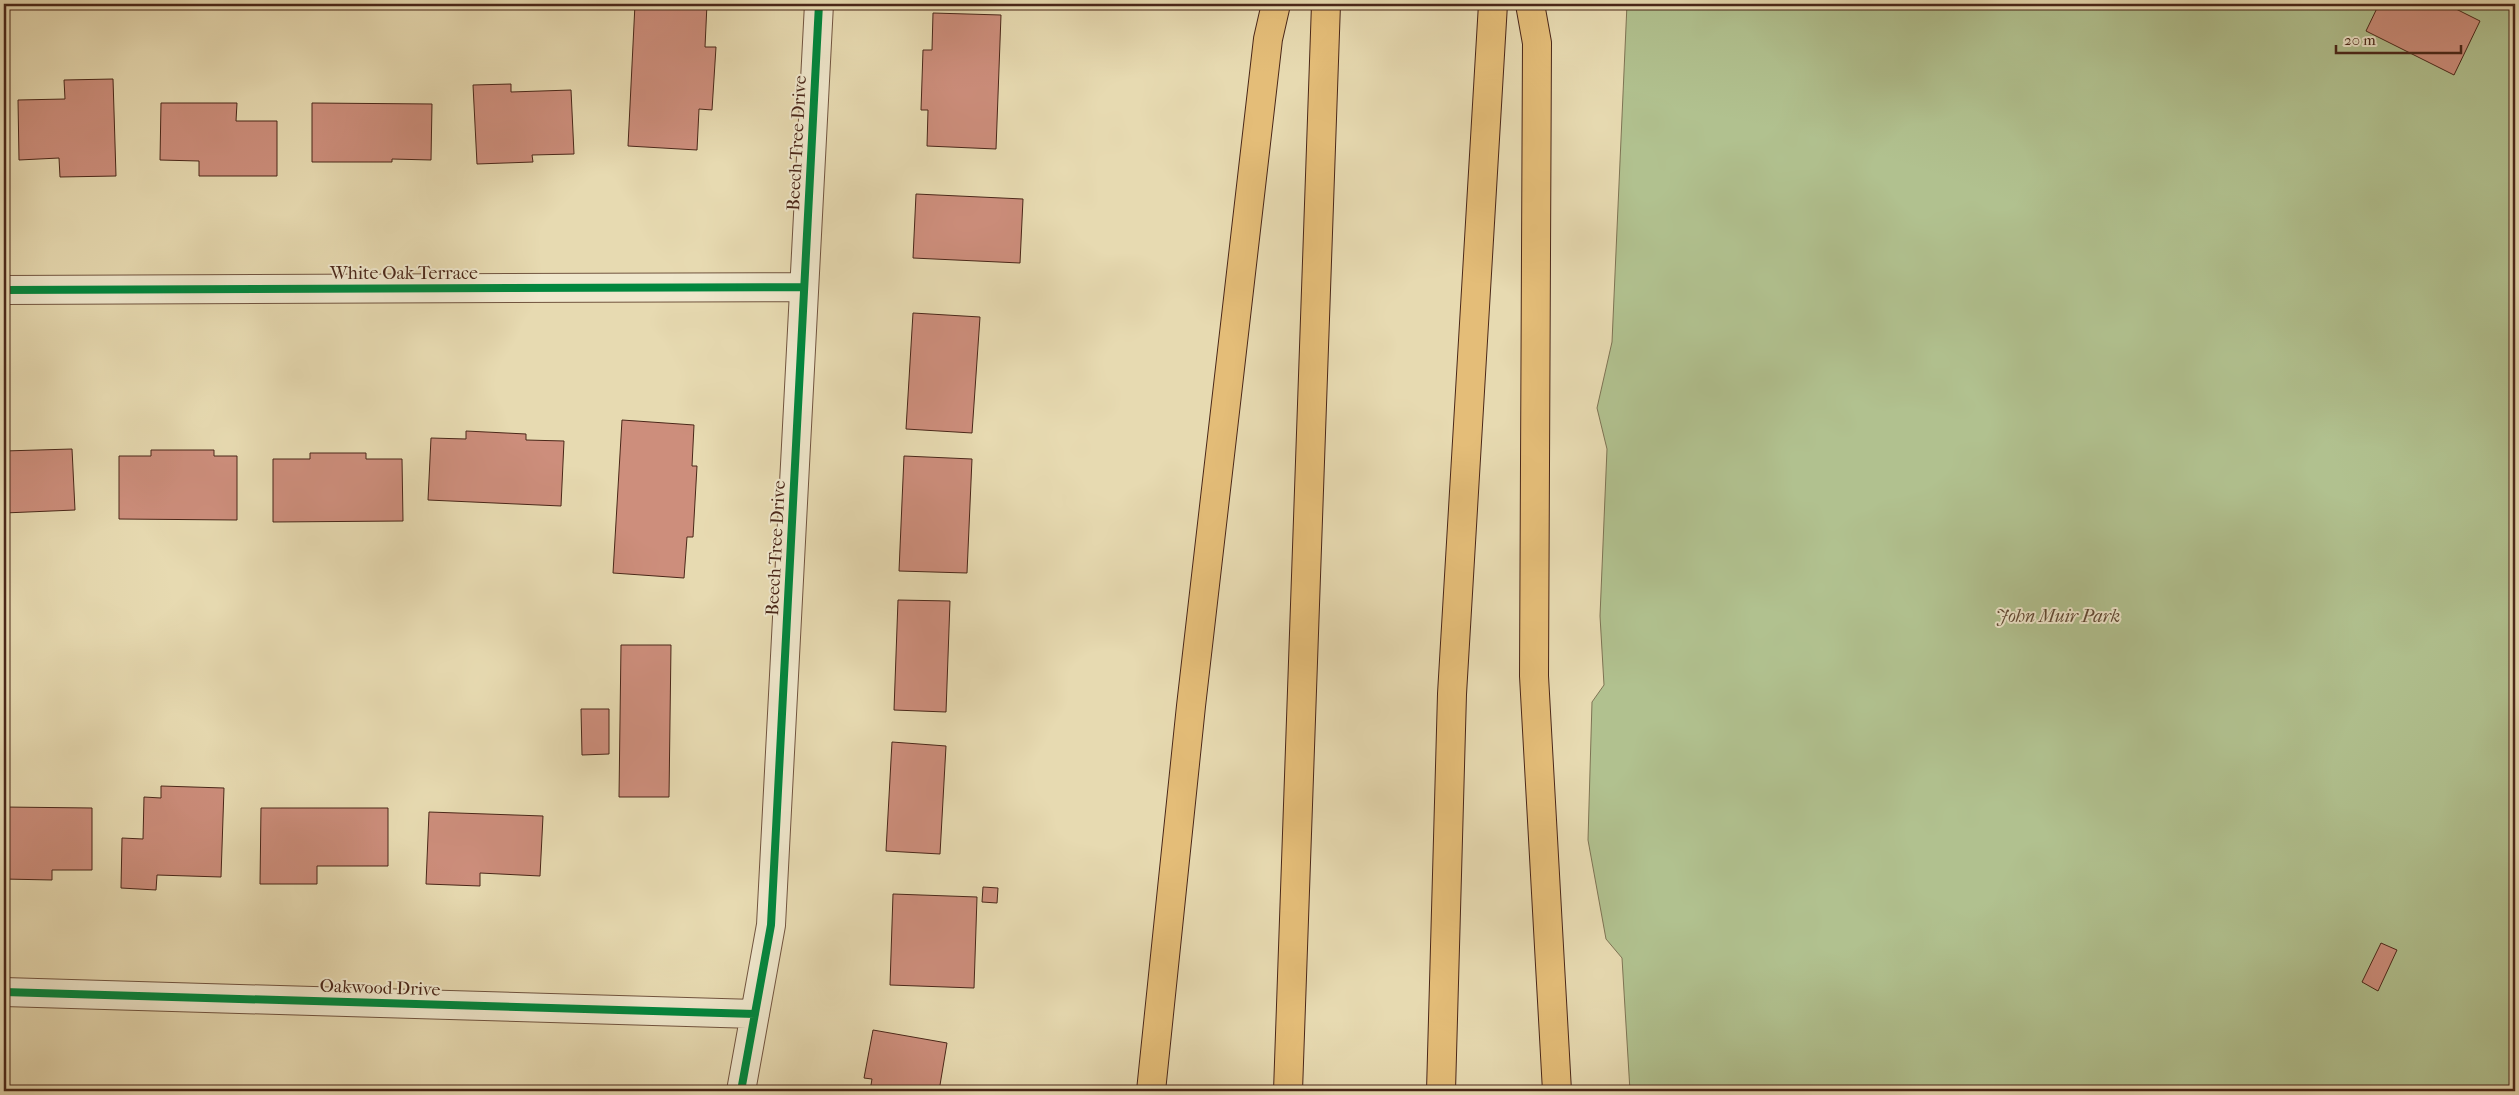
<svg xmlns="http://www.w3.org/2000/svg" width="2519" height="1095" font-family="'IM FELL French Canon',serif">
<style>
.green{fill:#b1c18f;stroke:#7e7454}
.building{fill:#cd8e7c;stroke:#4a2719}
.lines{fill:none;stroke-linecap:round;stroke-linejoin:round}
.minor-casing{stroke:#71543f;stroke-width:30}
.highway-casing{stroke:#4a2719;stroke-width:30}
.minor{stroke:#efe7cc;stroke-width:28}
.highway{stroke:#e4bd78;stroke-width:28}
.cycleway-casing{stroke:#efe7cc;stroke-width:11}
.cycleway{stroke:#00873e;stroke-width:8}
.labels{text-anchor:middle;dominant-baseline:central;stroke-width:4;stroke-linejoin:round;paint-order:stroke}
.street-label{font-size:18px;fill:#4a2719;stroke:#efe7cc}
.park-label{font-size:18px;font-style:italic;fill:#5f4631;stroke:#efe7cc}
</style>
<rect width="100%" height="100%" fill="#e7dab1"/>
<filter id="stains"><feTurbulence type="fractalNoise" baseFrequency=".004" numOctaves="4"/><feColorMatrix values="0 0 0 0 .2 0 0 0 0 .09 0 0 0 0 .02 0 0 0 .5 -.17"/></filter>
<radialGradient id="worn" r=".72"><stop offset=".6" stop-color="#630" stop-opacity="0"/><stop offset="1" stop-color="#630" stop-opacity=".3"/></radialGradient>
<path class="green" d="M1627,4H2515V1091H1630L1622,958L1606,939L1588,840L1592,702L1604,685L1600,616L1607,449L1597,408L1612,342Z"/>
<path class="building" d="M635,4H707L705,47H716L712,110L699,109L697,150L628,146Z
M2379,4H2446L2480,21L2454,75L2366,31Z
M933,13L1001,15L996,149L927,146L928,110H921L923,50H932Z
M113,79L116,176L60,177L59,158L19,160L18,100L65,99L64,80Z
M511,84V92L571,90L574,154L532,155L533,162L477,164L473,85Z
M161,103H237L236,121H277V176H199V161L160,160Z
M312,103L432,104L431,160L392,159V162H312Z
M916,194L1023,199L1020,263L913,258Z
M913,313L980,317L972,433L906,429Z
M622,420L694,425L692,466H697L693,537H687L684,578L613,573Z
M466,431L526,434V440L564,441L561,506L428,500L431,438L466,439Z
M72,449L75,510L4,513V451Z
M151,450H214V456H237V520L119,519V456H151Z
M310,453H366V459H402L403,521L273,522V459H310Z
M904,456L972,459L967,573L899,571Z
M898,600L950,601L946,712L894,710Z
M621,645H671L669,797H619Z
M581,709H609V754L582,755Z
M892,742L946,746L940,854L886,851Z
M161,786L224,788L221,877L157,875L156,890L121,888L122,838L143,839L144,797L161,798Z
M4,807L92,808V870H52V880L4,879Z
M261,808H388V866H317V884H260Z
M429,812L543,816L540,876L480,873V886L426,884Z
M983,887L998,888L997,903L982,902Z
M893,894L977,897L974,988L890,985Z
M2381,943L2397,950L2378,991L2362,982Z
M873,1030L947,1043L939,1091H870L872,1079L864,1078Z"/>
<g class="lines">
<g class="minor-casing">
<path id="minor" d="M4,290L804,287
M4,992L755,1014
M741,1091L771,925L819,4"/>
</g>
<g class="highway-casing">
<path id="highway" d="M1530,4L1537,43L1534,676L1557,1091
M1151,1091L1191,706L1268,39L1276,4
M1288,1091L1326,4
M1441,1091L1452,694L1493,4"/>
</g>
<use href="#minor" class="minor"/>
<use href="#highway" class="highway"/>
<g class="cycleway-casing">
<path id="cycleway" d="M4,290L804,287
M4,992L755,1014
M741,1091L771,925L819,4"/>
</g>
<use href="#cycleway" class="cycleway"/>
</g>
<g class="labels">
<g class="street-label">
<text transform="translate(797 143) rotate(-87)">Beech Tree Drive</text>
<text x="404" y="273">White Oak Terrace</text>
<text transform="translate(776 548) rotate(-87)">Beech Tree Drive</text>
<text transform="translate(380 988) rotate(2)">Oakwood Drive</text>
</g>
<g class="park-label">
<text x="2058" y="616">John Muir Park</text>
</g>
</g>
<rect width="2519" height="1095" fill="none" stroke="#e7dab1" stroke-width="20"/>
<rect x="5" y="5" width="2509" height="1085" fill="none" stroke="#4a2719" stroke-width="2.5"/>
<rect x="10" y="10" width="2499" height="1075" fill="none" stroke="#4a2719"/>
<path d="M2336 45v8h125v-8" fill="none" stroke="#4a2719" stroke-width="2.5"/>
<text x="2344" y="45" font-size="15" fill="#4a2719" stroke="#efe7cc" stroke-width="4" paint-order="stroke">20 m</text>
<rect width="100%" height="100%" filter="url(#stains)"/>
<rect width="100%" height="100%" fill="url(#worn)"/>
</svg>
